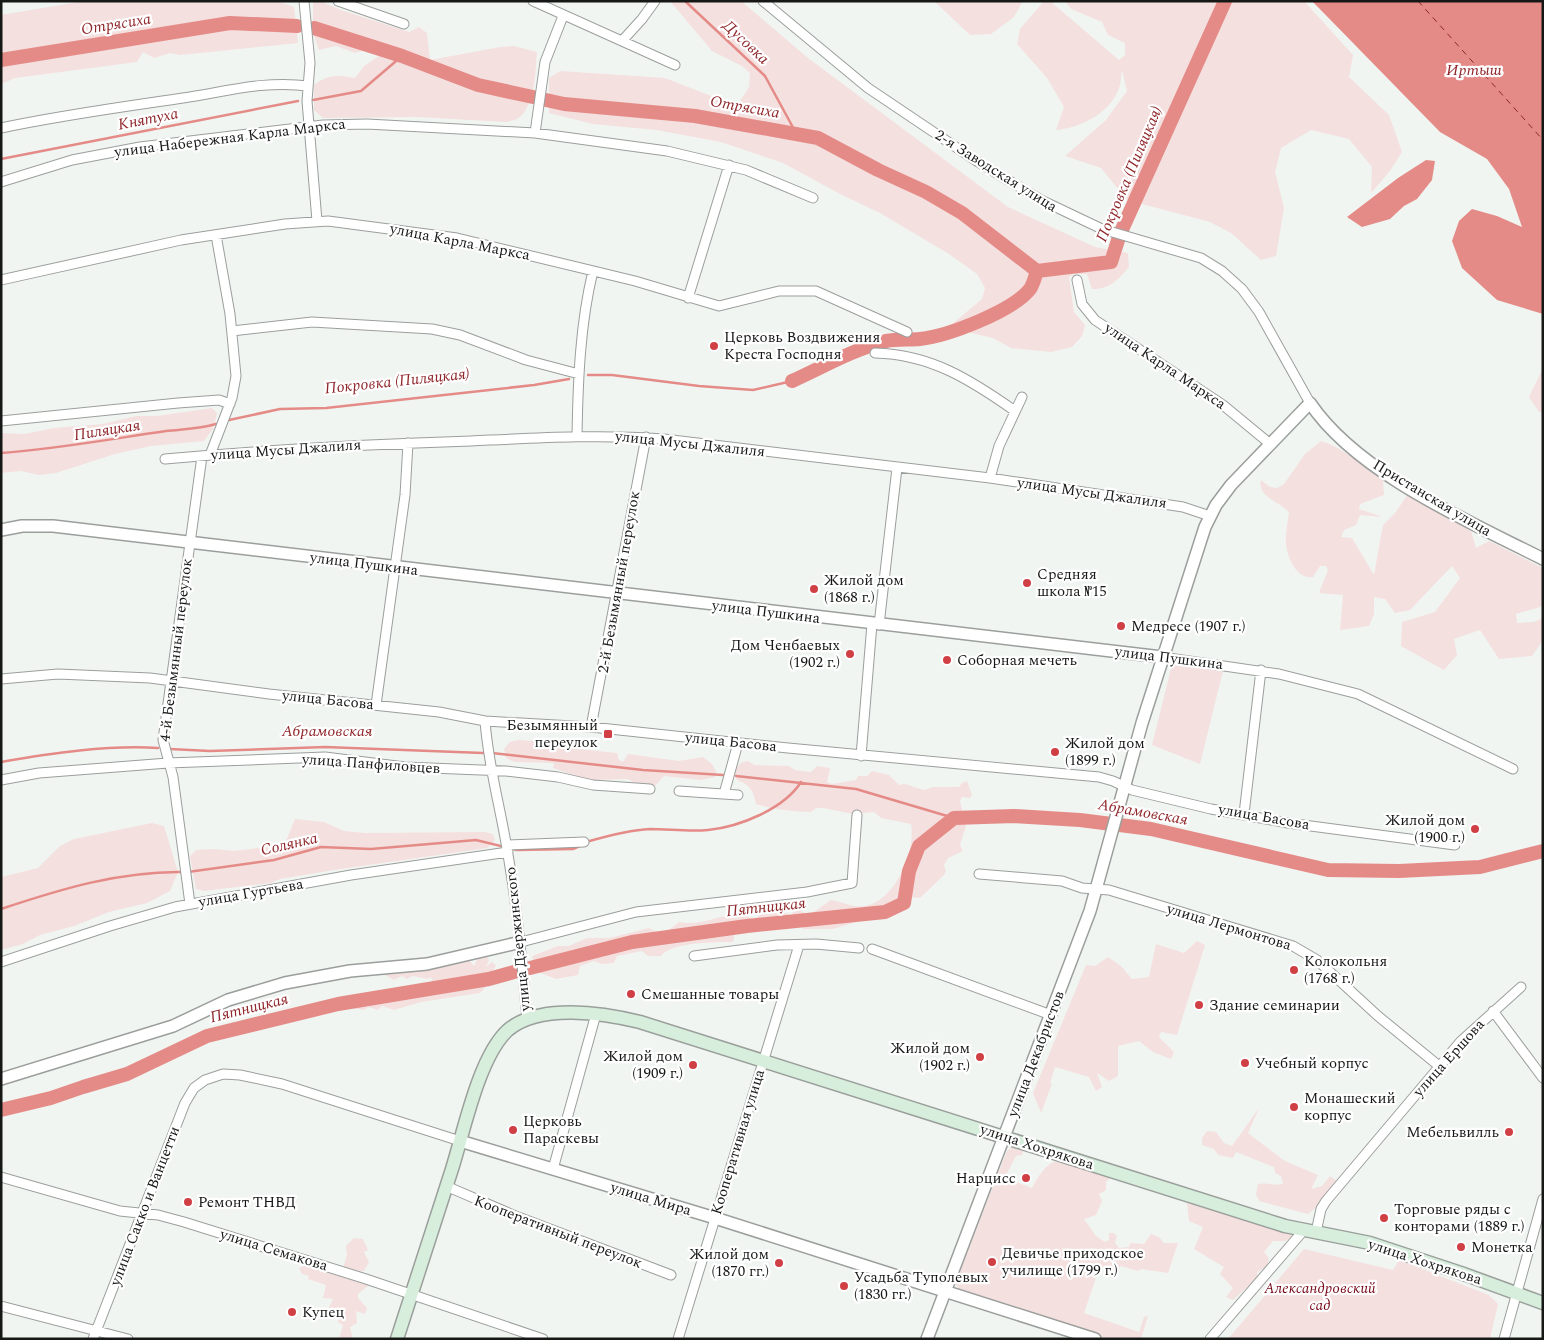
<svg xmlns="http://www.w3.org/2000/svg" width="1544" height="1340" font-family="Spectral,serif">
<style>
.green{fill:#f4e0df}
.water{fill:#e58b87}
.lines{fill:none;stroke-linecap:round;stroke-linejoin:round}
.stream{stroke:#e58b87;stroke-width:2.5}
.river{stroke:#e58b87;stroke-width:14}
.ferry{stroke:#8f262a;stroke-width:1;stroke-dasharray:6 5;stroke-linecap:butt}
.minor-casing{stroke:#9b9f9c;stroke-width:11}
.tertiary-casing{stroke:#9b9f9c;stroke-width:14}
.secondary-casing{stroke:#9b9f9c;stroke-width:15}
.minor{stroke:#fff;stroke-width:9}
.tertiary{stroke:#fff;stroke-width:11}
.secondary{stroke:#d6eedb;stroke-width:12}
.poi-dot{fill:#cf3f44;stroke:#fff;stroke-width:2}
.labels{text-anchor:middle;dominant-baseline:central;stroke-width:4.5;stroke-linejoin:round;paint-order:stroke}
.street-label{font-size:15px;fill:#161816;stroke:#fff}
.poi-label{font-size:15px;fill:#161816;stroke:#fff;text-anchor:start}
.park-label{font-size:15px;font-style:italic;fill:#760616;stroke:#fff}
.water-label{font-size:16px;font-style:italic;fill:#8f262a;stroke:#fff}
</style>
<rect width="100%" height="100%" fill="#f1f5f2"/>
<path class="green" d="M84,1H277L294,7L298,43L180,55L170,53L154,58L143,52L137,62L15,78L1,84V15Z
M313,1H320L341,10L409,32L419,27L427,33L430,60L500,47L514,46L537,52C535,73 536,100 521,116C517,120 511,121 506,122L417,117L323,118L314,110V85C328,74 339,75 355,78L364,66L379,56L368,49L355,53L336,46L319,50L313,33Z
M670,1H741L808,58L1008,207L1095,247L1128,253L1129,267C1117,281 1110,289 1092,289L1087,274H1074L1069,277L1074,312L1085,325L1082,336L1072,347L1051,352L1011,348L993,338L967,332L939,335L982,299L985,288L977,274L949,254L880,213L842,195L783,163L721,142L656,130L593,124L549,113V78L560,71L665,78L737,106L749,87L750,73L742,66L712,51Z
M934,1H1023L1014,17L991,34L970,35Z
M1044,1H1050L1119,60L1125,55V43L1108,35L1102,22L1071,9L1065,1H1304L1353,55L1349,77L1389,115L1402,152L1390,171L1371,193L1372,167L1349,139L1311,130L1281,148L1275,172L1284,208L1276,256L1261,260L1231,233L1210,222L1127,200L1101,168L1065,156L1106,120L1127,91L1122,70C1121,75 1121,80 1120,85C1113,112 1081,128 1056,130L1064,107L1047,78L1017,44L1020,29Z
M1543,368V411L1539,412L1529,397Z
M212,408L217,413L213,429L204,441L151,446L115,454L56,473L39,475L21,471L1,473V433L24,434L54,428L103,424L136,416H157Z
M1321,441C1345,448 1362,467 1383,480L1384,495L1360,504L1359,509L1383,517L1360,515L1356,525L1344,530L1341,537L1352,538L1374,575L1383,525L1395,513L1408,494L1471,531L1476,548L1489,541L1543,568V604L1540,607L1516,614L1517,623L1534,622L1543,618V640L1532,656L1499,659L1480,630L1454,639L1457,655L1444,670L1401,646L1402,622L1435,612L1460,578L1452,566L1410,610L1395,613L1385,599L1374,597V614L1369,626L1340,630L1343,595L1319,593L1328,570L1326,566H1320L1313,577C1297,580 1287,557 1286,544C1285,534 1288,522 1289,512C1280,502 1257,497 1261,480L1270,487L1277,488L1284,484L1305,454Z
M1172,664L1223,671L1200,764L1152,745Z
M518,740C537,742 563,739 579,749L617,753L619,760L623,762L628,754L679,761L703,757L712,764L716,771L715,777L701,780L664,776L654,787L638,785L628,779L588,780L553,768L554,763L515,762L506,758L504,749L510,742Z
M748,761L754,765L789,766L795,770L811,772L817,766L830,768L827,782L832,784L856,780L858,776H867L872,771L889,775L899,785L905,784L924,790L933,787H959L962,783L967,781L972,795L970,798L962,797L960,801L966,826L960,845L963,851L948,858L944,865L946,871L944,875L920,898L907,897L896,902L898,907L896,910L833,929H803L802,919L799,915L795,926H780L775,929L770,928L735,932L733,942C717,942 670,942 661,956H648L642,951L617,956L614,963L601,964L594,961L580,966L578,975L556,979L535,971L532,956L558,946H569L587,938H609L649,928C662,936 668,931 679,922C706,928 725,907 754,919C767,910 776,909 791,915L797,907L808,916L831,900C843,902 853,908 865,906C895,901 916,852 911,824L881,818L874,812L853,814L823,808H816L811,812C796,812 770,809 756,804C753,790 750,785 737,780C734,772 735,768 742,762Z
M295,819L324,822L344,831L365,833L485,832L493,834L495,840L487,848L334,870L280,879L271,883L204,891L196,889L190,856L196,850L214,849L234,851L281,845L286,841Z
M152,823L164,826L178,872L170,891L147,903L109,912L74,926L40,935L23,944L1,950V877L38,868L60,846L74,839Z
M1197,941L1205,945L1177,1035L1161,1032L1159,1037L1174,1052L1171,1059L1153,1052L1139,1041L1118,1046V1076L1109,1081L1097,1073L1102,1087L1096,1091L1089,1077L1055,1067L1050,1083L1052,1084L1041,1113L1033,1093L1086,965L1095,966L1108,957L1121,966L1132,979L1149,977L1156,944L1184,953Z
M486,955L489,960L486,967L492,962L496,966L493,970L492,980L480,993L421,1002L394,1010L382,1006L378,1010L368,1007L364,1010L326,1004L356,996L432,982L431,977L428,979L413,976L407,979L402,976L394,980L385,975L386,971L469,960L474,966L478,958Z
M1259,1108L1248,1133L1285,1161L1318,1175L1311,1189L1322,1186L1330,1176L1337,1181L1322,1203L1308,1214L1259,1201L1256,1194L1258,1184C1267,1182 1274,1186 1283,1184L1281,1176L1275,1173L1274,1167L1236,1152L1233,1158L1218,1155L1214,1149L1202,1145V1138L1207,1131L1216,1132L1224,1143L1232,1146Z
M1014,1146L1024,1148L1022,1155L1016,1156L1006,1175L1017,1176L1016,1182L1032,1188C1038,1177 1046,1162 1060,1160L1112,1176L1106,1182V1190L1099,1194L1102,1201L1096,1215L1084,1219L1096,1236L1105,1242L1109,1240V1233H1114L1117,1236L1115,1243L1119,1248L1129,1247L1130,1243L1144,1244L1151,1234L1159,1237L1164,1243H1178L1168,1273L1141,1269L1138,1271L1121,1266L1114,1271L1100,1266L1084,1313L1139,1332L1144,1317L1148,1316L1141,1339H1108L960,1290L955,1284L1007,1151Z
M1187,1203L1296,1235L1285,1241H1273L1264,1252L1269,1258L1267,1267L1257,1272L1258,1277L1233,1300L1226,1297L1233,1288L1220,1274L1224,1267L1194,1249L1203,1227L1189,1221Z
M354,1238L363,1239L368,1250L364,1252L369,1262L364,1271L356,1272L343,1268L347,1255L346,1246Z
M1304,1249L1393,1270L1399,1260L1489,1295L1498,1304L1490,1339H1228Z
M304,1266L369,1285L358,1294V1298L367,1308L365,1314L356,1311L357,1323L350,1327L353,1339H339L343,1325L338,1322L339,1315L327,1311L333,1299L323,1298L326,1285L308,1279L309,1276L302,1274L299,1268Z"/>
<path class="water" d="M1312,1H1543V314L1497,300L1462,268L1452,241L1459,221L1472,209L1497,216L1522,227L1509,189L1487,159L1440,132Z
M1426,160L1435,161L1432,180L1417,199L1404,206L1390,219L1362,227L1347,217L1398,178Z"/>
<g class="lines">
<path class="stream" d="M685,1L765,76L796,133
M313,100L361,91L402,56
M1,159L298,101
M588,375H612L699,386L753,390L792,381
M229,420L280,409L326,408L534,385L569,379
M1,453C57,449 111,439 166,431C183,429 199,429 216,424
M170,749L210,751L325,747L483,753
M492,753L643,770L723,775
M1,762C52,753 107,745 158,748
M736,776L856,789L954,818
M586,842C607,836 629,830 650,829C669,829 689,832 708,830C739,827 784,809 801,782
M188,872L274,860L321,847L371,849L476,840L517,850L573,849L582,845
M1,909C61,889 120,871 183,872"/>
<path class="river" d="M314,28L402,56L478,85L533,97
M1,60L230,23L297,26
M546,100L564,104L695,116L818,138L878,170L926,192L962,213L1037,271
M792,381C823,367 852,350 886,341C897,339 909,340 920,339C948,336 1013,311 1030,289C1033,285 1035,277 1037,271L1111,262L1120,234L1225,1
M530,968L632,942L747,926L885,912L904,903L909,871L919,846L954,818L1014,816L1080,820L1151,829L1328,870L1399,871L1480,867L1543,851
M1,1110L51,1098L83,1087L127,1074L207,1036L338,1004L489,979L514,972"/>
<path class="ferry" d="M1418,1L1543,140"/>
<g class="minor-casing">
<path id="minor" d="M304,1L310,63L307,101L317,221
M338,1L404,24
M533,1L675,65
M763,1L868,88L975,160L1041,200L1102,229L1201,258L1222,271L1242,289L1259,312L1310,403
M622,41L642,19L655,1
M1,128C62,115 122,107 183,98C224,92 265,80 308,86
M535,133L545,62L563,16
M1,182L72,160L140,147L323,125L367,124L535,133L667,151L746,170L813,198
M1,280L181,240L285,224L328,221L457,238L635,281L719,306L779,291H816L907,332
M1077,280L1082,304L1095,320L1223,405L1269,443
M688,298L729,165
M232,331L312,322L432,329L460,335L526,360L579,374
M875,353C930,354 971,380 1015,411
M1,421L178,403L219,400L230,404
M577,435C578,381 580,324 593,271
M210,455L232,398L236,376L230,314L216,235
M165,459C266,450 369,444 471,441C535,438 599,434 664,439L990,478L1183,507L1210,516
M990,478L999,446L1022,397
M879,625L897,468
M1162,657L1279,674L1358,694L1513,769
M1,679L58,674L150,678L269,694L439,712L485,721L591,727L788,748L1099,777L1113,781L1132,790L1211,809L1288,823L1455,845
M376,705L405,495L408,443
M485,721C488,764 500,806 507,849C517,905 522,962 527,1019
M591,727L646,437
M861,756L872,624
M1,780L39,773L168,763L325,757L405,767L506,771L558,777L593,785L650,789
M679,791L738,795
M724,794L738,743
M1244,814L1261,670
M507,845L584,842
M979,874L1062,881L1082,888L1109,890L1293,946L1317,960L1378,1016L1439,1066
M190,904L173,777L163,740L202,456
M521,942L636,912L807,892L852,883L857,815
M872,949L1051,1015
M694,956L777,945L816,944L859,948
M1,962L110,926L175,907L351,875L508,852
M1493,1011L1543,1078
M553,1169L596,1014
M1,1177L120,1211L158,1215L184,1222L366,1279L543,1339
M446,1186L518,1217L671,1275
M1316,1232L1321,1209L1326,1201L1461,1041L1521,987
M1,1306L128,1339
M93,1339L185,1103L194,1088L205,1080L223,1074L240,1075L282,1084L460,1141
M678,1339L799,945
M1210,1339L1304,1230
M1504,1339L1543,1199"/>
</g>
<g class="tertiary-casing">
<path id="tertiary" d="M1,530L22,526H53L1162,657
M1,1079L173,1026L228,1000L285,983L350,971L427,964L521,942
M460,1141L715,1218L1095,1339
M927,1339L1090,911L1142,723L1205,527L1216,505L1231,485L1310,403C1357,473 1468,521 1543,559"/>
</g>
<g class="secondary-casing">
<path id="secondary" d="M397,1339C415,1282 434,1226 452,1169C464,1131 479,1056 508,1030C540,1003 603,1013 640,1022L1285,1226L1370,1243L1461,1273L1543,1303"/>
</g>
<use href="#minor" class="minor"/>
<use href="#tertiary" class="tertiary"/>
<use href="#secondary" class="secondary"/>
</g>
<g class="poi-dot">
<circle cx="714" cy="346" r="5"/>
<circle cx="1027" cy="583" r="5"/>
<circle cx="814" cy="589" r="5"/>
<circle cx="1121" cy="626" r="5"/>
<circle cx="850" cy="654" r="5"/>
<circle cx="947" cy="660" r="5"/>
<rect x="603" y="729" width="10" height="10" rx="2.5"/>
<circle cx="1055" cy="752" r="5"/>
<circle cx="1475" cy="829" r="5"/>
<circle cx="1294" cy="970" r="5"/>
<circle cx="631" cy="994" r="5"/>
<circle cx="1199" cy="1005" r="5"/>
<circle cx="980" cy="1057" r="5"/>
<circle cx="1245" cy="1063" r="5"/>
<circle cx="693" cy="1065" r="5"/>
<circle cx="1294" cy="1107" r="5"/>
<circle cx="513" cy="1130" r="5"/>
<circle cx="1509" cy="1132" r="5"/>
<circle cx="1026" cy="1178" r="5"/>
<circle cx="188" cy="1202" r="5"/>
<circle cx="1384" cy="1218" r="5"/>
<circle cx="1461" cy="1247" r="5"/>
<circle cx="992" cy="1262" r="5"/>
<circle cx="779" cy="1263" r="5"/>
<circle cx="844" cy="1286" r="5"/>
<circle cx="292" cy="1312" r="5"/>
</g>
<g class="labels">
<g class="street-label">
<text transform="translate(230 138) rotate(-7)">улица Набережная Карла Маркса</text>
<text transform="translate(996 171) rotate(32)">2-я Заводская улица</text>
<text transform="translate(460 242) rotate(11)">улица Карла Маркса</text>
<text transform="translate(1165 366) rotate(34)">улица Карла Маркса</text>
<text transform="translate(690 444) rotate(6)">улица Мусы Джалиля</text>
<text transform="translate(286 450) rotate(-4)">улица Мусы Джалиля</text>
<text transform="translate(1092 493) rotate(8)">улица Мусы Джалиля</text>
<text transform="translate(1432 498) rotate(31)">Пристанская улица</text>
<text transform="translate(364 564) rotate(7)">улица Пушкина</text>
<text transform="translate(619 582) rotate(-80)">2-й Безымянный переулок</text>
<text transform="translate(766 612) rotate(7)">улица Пушкина</text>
<text transform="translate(176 650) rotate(-83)">4-й Безымянный переулок</text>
<text transform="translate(1169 658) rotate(7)">улица Пушкина</text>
<text transform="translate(328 700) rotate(6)">улица Басова</text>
<text transform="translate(731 742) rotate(6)">улица Басова</text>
<text transform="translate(371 764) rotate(4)">улица Панфиловцев</text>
<text transform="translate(1264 817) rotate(10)">улица Басова</text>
<text transform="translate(251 893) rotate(-10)">улица Гуртьева</text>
<text transform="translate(1229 927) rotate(17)">улица Лермонтова</text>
<text transform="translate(518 939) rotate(-96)">улица Дзержинского</text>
<text transform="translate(1036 1054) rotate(-69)">улица Декабристов</text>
<text transform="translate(1449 1058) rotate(-48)">улица Ершова</text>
<text transform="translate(738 1142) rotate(-73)">Кооперативная улица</text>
<text transform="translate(1037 1147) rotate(18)">улица Хохрякова</text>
<text transform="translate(651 1199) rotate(17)">улица Мира</text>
<text transform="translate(145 1206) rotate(-69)">улица Сакко и Ванцетти</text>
<text transform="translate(558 1232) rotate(21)">Кооперативный переулок</text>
<text transform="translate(274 1250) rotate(17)">улица Семакова</text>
<text transform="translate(1425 1262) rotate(18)">улица Хохрякова</text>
</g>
<g class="poi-label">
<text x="724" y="337">Церковь Воздвижения<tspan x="724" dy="17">Креста Господня</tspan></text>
<text x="1037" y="574">Средняя<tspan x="1037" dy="17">школа №15</tspan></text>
<text x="824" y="580">Жилой дом<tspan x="824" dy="17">(1868 г.)</tspan></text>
<text x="1131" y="626">Медресе (1907 г.)</text>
<text x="840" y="645" text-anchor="end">Дом Ченбаевых<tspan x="840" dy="17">(1902 г.)</tspan></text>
<text x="957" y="660">Соборная мечеть</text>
<text x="598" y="725" text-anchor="end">Безымянный<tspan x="598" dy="17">переулок</tspan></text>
<text x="1065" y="743">Жилой дом<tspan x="1065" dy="17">(1899 г.)</tspan></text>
<text x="1465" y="820" text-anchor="end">Жилой дом<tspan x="1465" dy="17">(1900 г.)</tspan></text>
<text x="1304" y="961">Колокольня<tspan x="1304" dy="17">(1768 г.)</tspan></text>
<text x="641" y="994">Смешанные товары</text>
<text x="1209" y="1005">Здание семинарии</text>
<text x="970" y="1048" text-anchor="end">Жилой дом<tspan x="970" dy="17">(1902 г.)</tspan></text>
<text x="683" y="1056" text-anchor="end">Жилой дом<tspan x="683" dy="17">(1909 г.)</tspan></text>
<text x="1255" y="1063">Учебный корпус</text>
<text x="1304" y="1098">Монашеский<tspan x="1304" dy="17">корпус</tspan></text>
<text x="523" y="1121">Церковь<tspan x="523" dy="17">Параскевы</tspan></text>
<text x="1499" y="1132" text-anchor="end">Мебельвилль</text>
<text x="1016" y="1178" text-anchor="end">Нарцисс</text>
<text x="198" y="1202">Ремонт ТНВД</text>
<text x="1394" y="1209">Торговые ряды с<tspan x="1394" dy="17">конторами (1889 г.)</tspan></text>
<text x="1471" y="1247">Монетка</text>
<text x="1002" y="1253">Девичье приходское<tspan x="1002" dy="17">училище (1799 г.)</tspan></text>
<text x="769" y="1254" text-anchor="end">Жилой дом<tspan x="769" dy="17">(1870 гг.)</tspan></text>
<text x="854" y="1277">Усадьба Туполевых<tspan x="854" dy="17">(1830 гг.)</tspan></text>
<text x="302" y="1312">Купец</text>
</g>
<g class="park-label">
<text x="1320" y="1288">Александровский<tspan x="1320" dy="17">сад</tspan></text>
</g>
<g class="water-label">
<text transform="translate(116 24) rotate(-9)">Отрясиха</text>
<text transform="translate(746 42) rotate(43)">Дусовка</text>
<text x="1474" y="70">Иртыш</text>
<text transform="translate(745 107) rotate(10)">Отрясиха</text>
<text transform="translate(148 119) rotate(-11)">Княтуха</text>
<text transform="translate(1129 174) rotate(-67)">Покровка (Пиляцкая)</text>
<text transform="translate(397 381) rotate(-6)">Покровка (Пиляцкая)</text>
<text transform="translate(107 430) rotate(-9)">Пиляцкая</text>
<text x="327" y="731">Абрамовская</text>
<text transform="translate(1143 812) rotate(10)">Абрамовская</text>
<text transform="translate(289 844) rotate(-13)">Солянка</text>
<text transform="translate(766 907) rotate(-6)">Пятницкая</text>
<text transform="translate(249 1008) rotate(-14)">Пятницкая</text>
</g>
</g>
<rect width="1544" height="1340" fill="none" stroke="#161816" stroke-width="5"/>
</svg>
